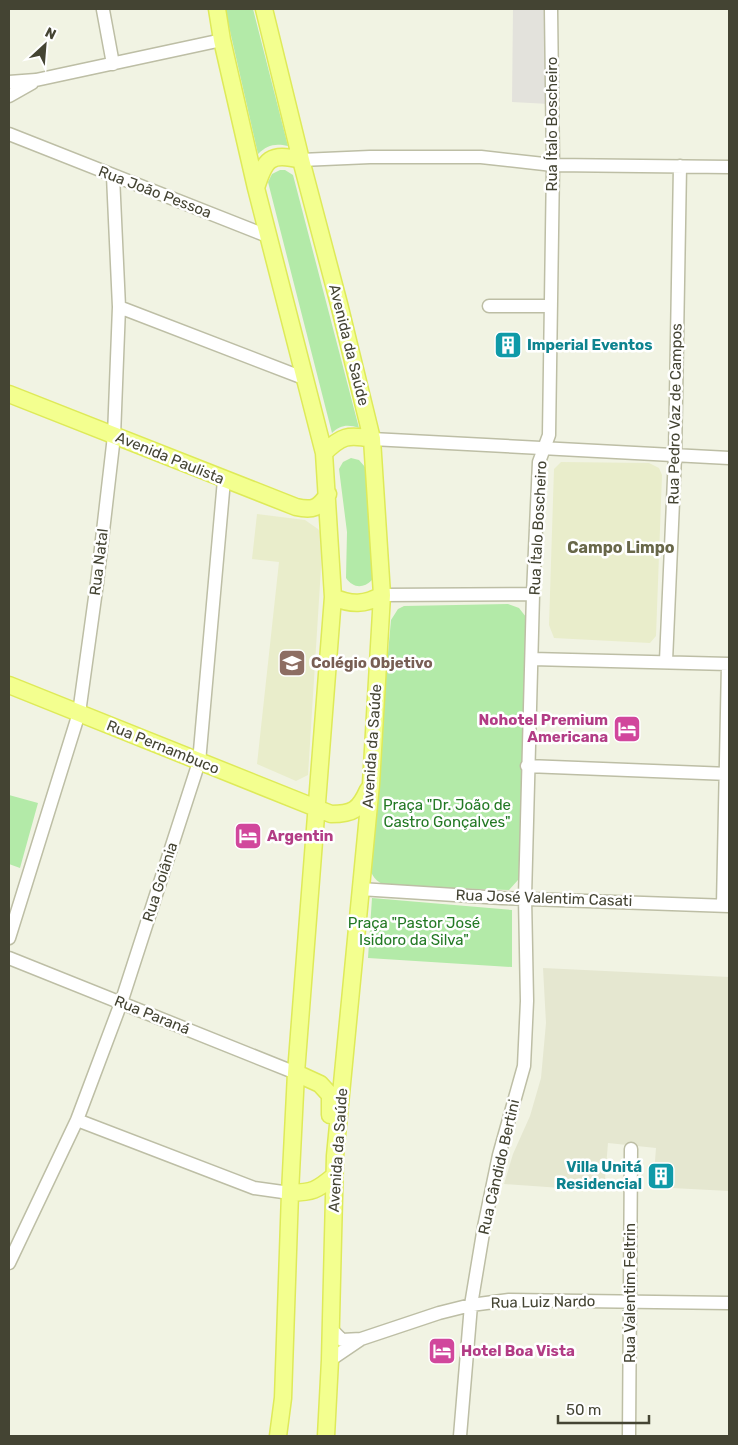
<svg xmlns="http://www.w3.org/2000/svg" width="738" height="1445" font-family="Rubik,sans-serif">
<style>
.residential{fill:#e5e7d0}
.education{fill:#e9edcb}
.green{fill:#b3eaa8}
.parking{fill:#e3e2dc}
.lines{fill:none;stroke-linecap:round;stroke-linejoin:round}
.minor-casing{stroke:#bdbea5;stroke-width:15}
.major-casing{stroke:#deea59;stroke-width:19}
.minor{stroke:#fff;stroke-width:12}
.major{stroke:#f3ff8f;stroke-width:16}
.labels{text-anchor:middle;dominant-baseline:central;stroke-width:5;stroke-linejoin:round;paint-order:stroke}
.street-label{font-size:15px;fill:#443;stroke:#fff}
.culture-label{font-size:15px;font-weight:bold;fill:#0d838f;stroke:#fff;text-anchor:start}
.education-label{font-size:15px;font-weight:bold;fill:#785e54;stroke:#fff;text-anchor:start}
.hotel-label{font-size:15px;font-weight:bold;fill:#b23c85;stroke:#fff;text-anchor:start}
.park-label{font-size:15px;fill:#237924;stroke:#fff}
.neighbourhood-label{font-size:16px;font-weight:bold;fill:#686749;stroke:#fff}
</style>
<rect width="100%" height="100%" fill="#f1f3e3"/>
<path class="residential" d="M543,968L729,977V1191L653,1187L656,1148L608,1143L604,1191L504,1184L513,1154L530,1116L541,1078L546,1023Z"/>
<path class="education" d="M561,462L649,463L659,468L662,475L656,636L650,643L554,638L549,625L554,469Z
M257,514L305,520L318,529L323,536L308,775L296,781L257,764L279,562L252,559Z"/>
<path class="green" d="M225,9H253L288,146C275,143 267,145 258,154Z
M280,170H285L293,175L359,428C348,424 340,425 332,433L268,182L272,174Z
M351,458L359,460L365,467L374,546L372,580C363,589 353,588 346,578L347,532L339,469L343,462Z
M508,604L519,608L526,617L520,874L518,880L509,890L387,886C376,882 371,876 369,864L391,620L398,609L404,606Z
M9,795L38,803L20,868L9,864Z
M372,898L512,910V967L368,958Z"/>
<path class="parking" d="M513,9H549V104L512,102Z"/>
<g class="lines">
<g class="minor-casing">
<path id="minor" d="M103,10L113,64
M9,82L36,80L222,40
M9,96L32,83
M9,134L270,237
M301,160L370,157H481L553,165L729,167
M489,306H551
M119,307L306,379
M372,439L729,458
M382,595L533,594
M532,659L729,664
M666,661L675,456L680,166
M527,766L729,774
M360,889L502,898L729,906
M723,905L728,664
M9,938L79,713L97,583L114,436L119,307L113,176
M9,958L296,1073
M77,1120L254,1188L290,1193
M9,1263L77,1120L121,1003L199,762L224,480
M331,1329L342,1340L361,1339
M330,1360L361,1339L439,1313L471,1305L509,1300L729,1303
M460,1436L471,1305L484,1227L499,1155L524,1066L527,1001L525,897L533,594L539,462L549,435L553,165L551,9
M629,1436L631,1149"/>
</g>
<g class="major-casing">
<path id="major" d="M217,9L222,40L256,188L324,453L333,597L296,1073L290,1193L283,1398L278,1436
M264,9L301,160L339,304L372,439L382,595L371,784L335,1156L330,1360L326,1436
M256,188C265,159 270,152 301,160
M9,394L296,507C313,511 319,508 328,494
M324,453C341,436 348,434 372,439
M333,597C351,605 365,605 382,595
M9,685L331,814C353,814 359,810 368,790
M296,1073L320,1084L330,1095V1115
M290,1193C313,1192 316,1191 334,1176"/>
</g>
<use href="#minor" class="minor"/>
<use href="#major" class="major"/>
</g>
<defs>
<g id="building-square" transform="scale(1.4375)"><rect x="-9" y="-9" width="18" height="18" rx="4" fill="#0f9aa8" stroke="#fff"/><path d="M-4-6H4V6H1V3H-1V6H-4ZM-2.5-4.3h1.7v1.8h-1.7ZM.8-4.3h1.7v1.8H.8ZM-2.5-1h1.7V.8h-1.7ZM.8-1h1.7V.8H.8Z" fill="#fff"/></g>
<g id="school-square" transform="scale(1.4375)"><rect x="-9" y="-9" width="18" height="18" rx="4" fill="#8d6e63" stroke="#fff"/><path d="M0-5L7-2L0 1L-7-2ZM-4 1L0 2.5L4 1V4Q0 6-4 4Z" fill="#fff"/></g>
<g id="hotel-square" transform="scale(1.4375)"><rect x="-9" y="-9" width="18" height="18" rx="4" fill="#d1479c" stroke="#fff"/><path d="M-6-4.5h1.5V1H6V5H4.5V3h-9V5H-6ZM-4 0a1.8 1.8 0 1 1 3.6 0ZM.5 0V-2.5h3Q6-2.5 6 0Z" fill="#fff"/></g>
</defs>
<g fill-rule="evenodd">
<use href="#building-square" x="508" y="345"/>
<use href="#school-square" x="292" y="663"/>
<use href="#hotel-square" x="627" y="729"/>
<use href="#hotel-square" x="248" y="836"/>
<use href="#building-square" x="661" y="1176"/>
<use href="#hotel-square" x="442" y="1351"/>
</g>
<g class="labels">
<g class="street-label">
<text transform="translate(552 124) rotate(-90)">Rua Ítalo Boscheiro</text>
<text transform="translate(155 192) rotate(21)">Rua João Pessoa</text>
<text transform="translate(349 345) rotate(76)">Avenida da Saúde</text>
<text transform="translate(675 414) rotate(-89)">Rua Pedro Vaz de Campos</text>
<text transform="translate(170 458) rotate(22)">Avenida Paulista</text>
<text transform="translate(538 528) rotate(-87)">Rua Ítalo Boscheiro</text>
<text transform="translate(99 562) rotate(-83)">Rua Natal</text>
<text transform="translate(372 746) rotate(-86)">Avenida da Saúde</text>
<text transform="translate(163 747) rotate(22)">Rua Pernambuco</text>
<text transform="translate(160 882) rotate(-72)">Rua Goiânia</text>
<text transform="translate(544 898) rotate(2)">Rua José Valentim Casati</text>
<text transform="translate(152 1015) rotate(22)">Rua Paraná</text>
<text transform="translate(338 1150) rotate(-86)">Avenida da Saúde</text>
<text transform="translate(499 1167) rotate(-77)">Rua Cândido Bertini</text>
<text transform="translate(630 1293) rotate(-90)">Rua Valentim Feltrin</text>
<text transform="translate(543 1302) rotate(-1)">Rua Luiz Nardo</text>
</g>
<g class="culture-label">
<text x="527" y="345">Imperial Eventos</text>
<text x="642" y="1167" text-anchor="end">Villa Unitá<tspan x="642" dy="17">Residencial</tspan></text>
</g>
<g class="education-label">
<text x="311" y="663">Colégio Objetivo</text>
</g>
<g class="hotel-label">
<text x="608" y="720" text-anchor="end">Nohotel Premium<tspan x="608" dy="17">Americana</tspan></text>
<text x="267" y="836">Argentin</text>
<text x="461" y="1351">Hotel Boa Vista</text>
</g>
<g class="park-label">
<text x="447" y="805">Praça "Dr. João de<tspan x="447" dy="17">Castro Gonçalves"</tspan></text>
<text x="414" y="923">Praça "Pastor José<tspan x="414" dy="17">Isidoro da Silva"</tspan></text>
</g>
<g class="neighbourhood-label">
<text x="621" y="547">Campo Limpo</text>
</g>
</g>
<rect width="738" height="1445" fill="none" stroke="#444433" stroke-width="20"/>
<g transform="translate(45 45) rotate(26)" stroke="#ffffff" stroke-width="4" paint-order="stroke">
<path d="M0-4L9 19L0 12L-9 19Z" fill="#444433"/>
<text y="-8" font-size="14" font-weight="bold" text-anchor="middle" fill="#444433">N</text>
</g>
<path d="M558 1415v8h91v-8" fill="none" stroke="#444433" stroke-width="2.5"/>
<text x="566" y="1415" font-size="15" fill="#444433" stroke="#ffffff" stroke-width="4" paint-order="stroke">50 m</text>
</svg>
